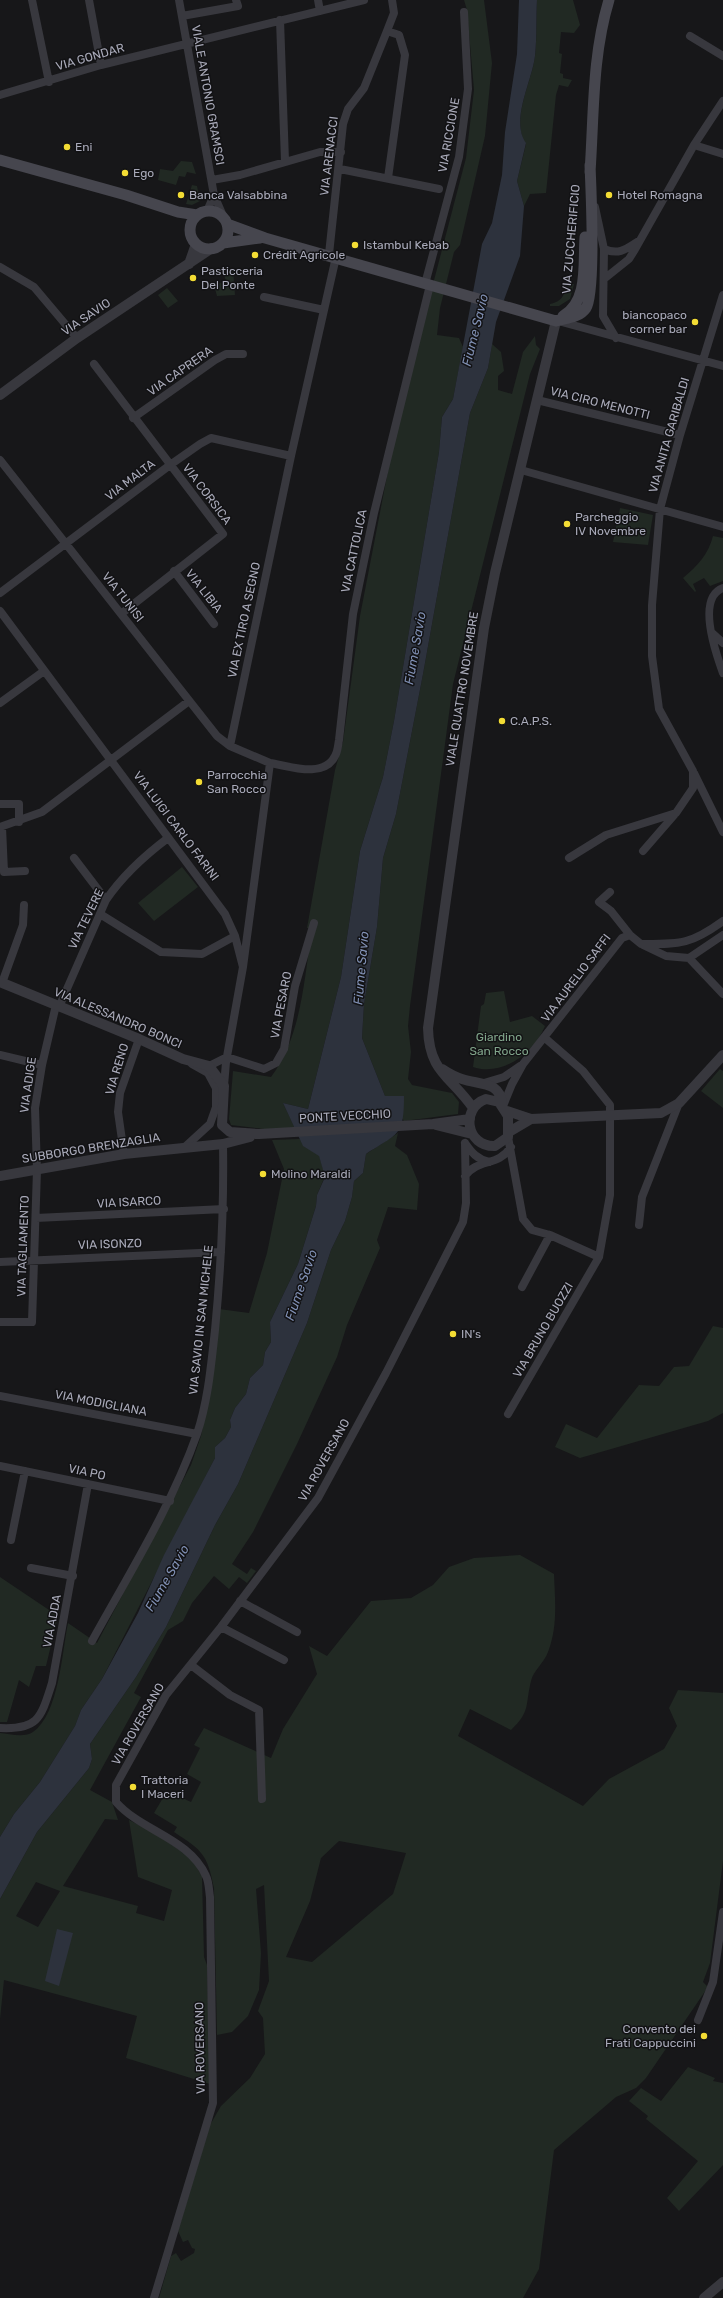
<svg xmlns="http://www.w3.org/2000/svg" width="723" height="2298" font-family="Rubik,sans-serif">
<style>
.green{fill:#212923;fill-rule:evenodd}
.water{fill:#2d323d}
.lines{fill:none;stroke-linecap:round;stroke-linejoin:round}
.minor{stroke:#38383e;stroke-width:8}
.tertiary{stroke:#38383e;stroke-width:10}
.secondary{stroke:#46464e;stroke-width:11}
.poi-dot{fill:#f3dc34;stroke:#121214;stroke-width:1.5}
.labels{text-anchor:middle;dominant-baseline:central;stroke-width:3;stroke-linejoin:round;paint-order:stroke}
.street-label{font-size:12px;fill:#a9aab9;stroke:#121214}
.poi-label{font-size:12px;fill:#a9aab9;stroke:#121214;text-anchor:start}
.park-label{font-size:12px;fill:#80a48a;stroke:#121214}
.water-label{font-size:13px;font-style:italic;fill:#8090b4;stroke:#121214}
</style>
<rect width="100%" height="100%" fill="#171719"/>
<path class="green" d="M464,0H484L492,63L485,136L460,245L454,252L440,308L437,335L459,338L463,347L453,399L442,417L439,452L394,721L383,777L360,851L341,977L308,1109L283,1103L295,1128L272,1130L231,1125L229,1119L233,1071L271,1077C302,1036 304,978 312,929L307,928L335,770L343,742L360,616L399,414L466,158L474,90L467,10Z
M537,0H573L580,25L574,33L561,32L559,53L562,54L560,73L563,74V78L572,80L568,87L559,85L556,95L546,193L530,194L524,206L517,181L526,144C510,121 532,81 535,56C537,38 536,19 537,0Z
M181,161L192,162L196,174L187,172L185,177L179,176L176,185L158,180L160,169L173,171Z
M192,185L197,186L200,201L192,205L186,204Z
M229,270H233L235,295L217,296L214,285L226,281L223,272Z
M567,284H574L570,299L559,306H550V304C563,301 564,295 567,284Z
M167,288L178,301L168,308L158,295Z
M535,336L536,345L540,349L530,374L453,684L410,1006L408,1026L411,1052L408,1079L412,1085L452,1093L459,1102L458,1114L404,1121L385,1096L362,1038L364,1004L377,927L383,858L396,814L423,674L470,413L488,368L492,344L501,352L504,371L498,376V390L512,394L523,352Z
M620,508L653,515L648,545L613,542Z
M713,536L723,538V581L710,586L704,578L693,584L696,591L695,592L683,578C698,565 708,555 713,536Z
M182,867L198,887L154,921L138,903Z
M504,991L510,1022L532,1016L545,1026C534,1053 502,1077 473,1067L481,1006L484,1004L486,993Z
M720,1069L723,1071V1108L701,1091Z
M398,1133L395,1146L407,1155L419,1184L417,1210L388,1207L377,1240L380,1248L347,1325L337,1357L297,1444L253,1532L232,1564L247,1574L251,1568L256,1571L247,1583L239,1577L229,1589L214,1576L192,1603L183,1621L168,1630L134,1693L141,1697L90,1790L112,1802L118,1820L105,1819L63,1886L138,1906L136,1913L164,1921L172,1890L138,1877L129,1820L157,1834L191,1858L202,1876L204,1957L207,1965L210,2084L126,2058L137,2016L4,1980L0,2019V1899L37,1832L89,1768L92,1759L90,1744L136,1677L166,1627L215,1525L238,1484L307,1323L331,1250L345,1221L352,1197L354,1181L363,1173L366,1154ZM36,1882L60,1891L38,1927L16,1916Z
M300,1139L304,1146L319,1155L325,1176L317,1195L316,1206L298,1264L270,1322L271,1342L265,1352L263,1365L250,1378L246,1394L235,1408L230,1420L231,1427L225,1438L215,1447V1458L102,1679L81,1710L75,1726L40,1782L14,1814L0,1837V1733C9,1734 25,1738 33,1732C59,1714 62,1652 68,1623L97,1643L191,1465L201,1436L211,1389L219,1309L249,1313L267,1253L284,1169L272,1140Z
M713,1326L723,1328V1413L708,1421L580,1458L555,1447L566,1424L597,1438L639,1385L659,1386L674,1367L689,1366Z
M520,1555L554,1574C555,1601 558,1626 548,1652C544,1663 533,1671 531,1681C525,1705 531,1711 511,1730L470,1709L458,1736L583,1806L609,1779L664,1749L677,1726L669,1708L678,1690L723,1693V1861L710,1963L703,1982L708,1987L646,2078L636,2088L616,2097L554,2150L539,2269L523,2298H159L171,2256L176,2253L181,2261L194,2253L195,2249L192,2248L188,2240L183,2242L178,2231L210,2125L221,2106L250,2078L265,2054L263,2018L258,2011L269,1981L264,1885L256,1889L261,1953L259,1990L248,2016L232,2032L217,2035L214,1888C207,1854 203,1851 174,1832L177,1827L154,1813L167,1791L191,1802L201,1782L187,1774L200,1748L194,1745L204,1728L271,1758L283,1729L317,1674L309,1646L327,1656L371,1601L411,1598L433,1585L449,1567L474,1558ZM339,1841L406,1853L393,1894L312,1962L286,1957L310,1901L321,1858Z
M0,1577L58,1616L46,1666H36L29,1687L19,1680L7,1722H0Z
M688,2067L715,2078L713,2081L723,2083V2165L679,2211L667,2198L698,2161L646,2119L648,2116L629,2101L641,2088L661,2101Z"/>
<path class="water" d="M519,0H537C536,19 537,38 535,56C532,81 510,121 526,143L517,181L524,206L520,256L496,322L488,368L470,413L423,674L396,814L383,858L377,927L364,1004L362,1038L385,1096H404C404,1137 398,1133 366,1154L363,1173L354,1181L352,1197L345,1221L331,1250L307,1323L238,1484L215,1525L166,1627L136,1677L90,1744L92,1759L89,1768L37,1832L0,1899V1837L14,1814L40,1782L75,1726L81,1710L102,1679L138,1613L164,1555L215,1458V1447L225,1438L231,1427L230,1420L235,1408L246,1394L250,1378L263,1365L265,1352L271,1342L270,1322L298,1264L316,1206L317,1195L325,1177L319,1156L303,1146L283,1103L308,1109L341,977L360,851L383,777L394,721L439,452L442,417L453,399L482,244L492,223L502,175L505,132L517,54Z
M57,1929L73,1933L59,1986L45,1981Z"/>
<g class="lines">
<path class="minor" d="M32,0L49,82
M89,0L101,65
M179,0L214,195L224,218
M318,0L320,11
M182,16L238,6L236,0
M280,20L285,161
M387,31L399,35L405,55L388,178
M690,36L723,56
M0,95L101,65L364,0
M694,145L723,154
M340,169L439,189
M212,180L240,175L320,152H341
M595,207L604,249L603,316L616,338
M207,211L214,195
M604,249C618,255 625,250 637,242
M329,254L343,124L348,109L364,88L387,31L394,13L392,0
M0,267L34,287L77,338
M604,279L629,259L634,251L694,145L723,101
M425,284L459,157L468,89L464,12
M264,297L324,310
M558,321L723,366
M94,364L223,534L121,614
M537,400L680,435
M133,418L215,360L226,354H243
M0,460L217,736L230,746
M521,470L723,527
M174,571L214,624
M723,588C696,598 716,654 723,673
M0,593L170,465L200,444L211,438L291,456
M0,611L225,914L235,936L243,967L226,1062L224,1086
M712,633L723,643
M0,703L44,671
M270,763C289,766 324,779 335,756C338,751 338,745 339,740L353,614L374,513L430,285
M694,773L723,832
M0,804H19V822
M0,827L42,812L189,701
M2,827L4,872L25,871
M643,851L676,813
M74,858L106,900
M569,858L606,835L676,813L693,788V771L659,709L652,656V605L660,509L680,435L723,295
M610,892L599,902L611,911L630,935
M100,914L161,952L202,954L235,936
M643,945L666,956L689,958L723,935
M689,958L723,994
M243,967L270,763L230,746L291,456L336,257
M2,983L23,925L24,905
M59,1007L106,900C123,875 144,856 168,838
M0,1055L42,1065
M227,1057L264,1069L276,1063L284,1049L295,986L314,923
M209,1066L227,1057
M484,1083L504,1077L520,1066
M503,1106L512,1084L523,1064L622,938L630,935L641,944C680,944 690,945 723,921
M508,1137L523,1219L532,1230L550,1235L599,1257L610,1195V1105L583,1071L545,1038
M465,1143C472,1153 477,1159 489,1162
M186,1146L210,1124L216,1107V1088L208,1073L192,1064
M124,1154L118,1112L120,1093L139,1039
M465,1176C478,1158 498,1167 511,1147
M36,1218L224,1209
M639,1225L642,1197L679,1103
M0,1262L221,1252
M522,1287L550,1235
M0,1322H32L37,1170L35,1108L42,1065L56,1005
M0,1396L197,1434
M508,1414L599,1257
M0,1466L170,1501
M11,1540L25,1471
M31,1568L73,1576
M240,1601L297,1632
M221,1627L284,1660
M92,1641C129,1574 171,1507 197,1434C208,1401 211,1366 215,1330C221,1268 224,1206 223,1144
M191,1665L230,1695L259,1710L262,1799
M0,1728C39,1730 41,1717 52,1683L88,1484
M698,2020L713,1982L723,1912
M154,2298L213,2103L210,1897C209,1891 209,1882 206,1876C189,1838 141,1831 116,1802V1785L166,1695L221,1627L318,1498L386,1373L463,1222L466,1203L465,1143"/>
<path class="tertiary" d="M189,264L196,244
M0,395L77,338L212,248
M0,982L139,1039L183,1059L209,1066L224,1086L222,1125L230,1132L259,1134L433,1124L470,1119
M442,1069C448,1073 455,1077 462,1079C480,1085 501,1081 502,1105
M486,1099L499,1102L508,1116V1137L495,1146C466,1147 460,1108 486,1099Z
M473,1108C451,1076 429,1073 428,1028L484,628L495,573L556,321
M507,1111L531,1119L661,1113L679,1103L723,1055
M436,1125L472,1134
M509,1132L531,1119
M0,1176L124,1154L223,1144L250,1137
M704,2298L723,2282"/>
<path class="secondary" d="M0,160L126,195L178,212L197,215
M590,172C594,114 592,56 609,0
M190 230a19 19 0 1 1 38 0a19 19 0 1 1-38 0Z
M227,224L265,238L556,321C566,318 579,318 586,308C596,293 591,189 590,165
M223,243L260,238
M563,316C589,301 583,263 585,237"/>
</g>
<g class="poi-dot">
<circle cx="67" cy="147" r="4"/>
<circle cx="125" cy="173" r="4"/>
<circle cx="181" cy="195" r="4"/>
<circle cx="609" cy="195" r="4"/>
<circle cx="355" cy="245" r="4"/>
<circle cx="255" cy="255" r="4"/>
<circle cx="193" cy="278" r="4"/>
<circle cx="695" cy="322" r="4"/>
<circle cx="567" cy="524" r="4"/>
<circle cx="502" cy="721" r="4"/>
<circle cx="199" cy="782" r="4"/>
<circle cx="263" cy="1174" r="4"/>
<circle cx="453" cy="1334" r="4"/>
<circle cx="133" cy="1787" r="4"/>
<circle cx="704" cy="2036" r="4"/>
</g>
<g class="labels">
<g class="street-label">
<text transform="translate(90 57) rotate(-16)">VIA GONDAR</text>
<text transform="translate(208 95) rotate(80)">VIALE ANTONIO GRAMSCI</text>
<text transform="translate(449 135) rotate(-80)">VIA RICCIONE</text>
<text transform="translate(329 156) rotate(-83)">VIA ARENACCI</text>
<text transform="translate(571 239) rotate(-85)">VIA ZUCCHERIFICIO</text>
<text transform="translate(86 317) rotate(-34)">VIA SAVIO</text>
<text transform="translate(180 371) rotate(-35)">VIA CAPRERA</text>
<text transform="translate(600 403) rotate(14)">VIA CIRO MENOTTI</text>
<text transform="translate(669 435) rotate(-74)">VIA ANITA GARIBALDI</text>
<text transform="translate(130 480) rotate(-37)">VIA MALTA</text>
<text transform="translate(207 494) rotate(53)">VIA CORSICA</text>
<text transform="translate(354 551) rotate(-78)">VIA CATTOLICA</text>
<text transform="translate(204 591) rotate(52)">VIA LIBIA</text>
<text transform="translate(123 597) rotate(52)">VIA TUNISI</text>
<text transform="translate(244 620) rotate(-78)">VIA EX TIRO A SEGNO</text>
<text transform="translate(462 689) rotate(-81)">VIALE QUATTRO NOVEMBRE</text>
<text transform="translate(176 826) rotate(53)">VIA LUIGI CARLO FARINI</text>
<text transform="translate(86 919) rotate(-64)">VIA TEVERE</text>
<text transform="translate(576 978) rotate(-53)">VIA AURELIO SAFFI</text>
<text transform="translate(281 1005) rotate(-79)">VIA PESARO</text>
<text transform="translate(118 1018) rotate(23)">VIA ALESSANDRO BONCI</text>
<text transform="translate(117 1069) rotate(-73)">VIA RENO</text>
<text transform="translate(28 1085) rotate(-82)">VIA ADIGE</text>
<text transform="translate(345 1116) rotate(-3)">PONTE VECCHIO</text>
<text transform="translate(91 1148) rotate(-9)">SUBBORGO BRENZAGLIA</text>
<text transform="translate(129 1202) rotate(-3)">VIA ISARCO</text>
<text transform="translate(110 1244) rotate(-2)">VIA ISONZO</text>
<text transform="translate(23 1246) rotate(-88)">VIA TAGLIAMENTO</text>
<text transform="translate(201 1320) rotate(-84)">VIA SAVIO IN SAN MICHELE</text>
<text transform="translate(543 1330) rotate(-60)">VIA BRUNO BUOZZI</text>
<text transform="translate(101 1403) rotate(11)">VIA MODIGLIANA</text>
<text transform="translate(324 1460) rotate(-61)">VIA ROVERSANO</text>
<text transform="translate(87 1472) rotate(12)">VIA PO</text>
<text transform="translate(52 1621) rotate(-79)">VIA ADDA</text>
<text transform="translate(138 1724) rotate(-60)">VIA ROVERSANO</text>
<text transform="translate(200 2048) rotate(-91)">VIA ROVERSANO</text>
</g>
<g class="poi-label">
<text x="75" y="147">Eni</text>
<text x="133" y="173">Ego</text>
<text x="189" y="195">Banca Valsabbina</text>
<text x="617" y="195">Hotel Romagna</text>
<text x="363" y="245">Istambul Kebab</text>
<text x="263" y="255">Crédit Agricole</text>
<text x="201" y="271">Pasticceria<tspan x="201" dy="14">Del Ponte</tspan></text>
<text x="687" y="315" text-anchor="end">biancopaco<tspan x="687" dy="14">corner bar</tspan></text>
<text x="575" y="517">Parcheggio<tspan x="575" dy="14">IV Novembre</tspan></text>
<text x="510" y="721">C.A.P.S.</text>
<text x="207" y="775">Parrocchia<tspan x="207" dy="14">San Rocco</tspan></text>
<text x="271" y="1174">Molino Maraldi</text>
<text x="461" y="1334">IN's</text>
<text x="141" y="1780">Trattoria<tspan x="141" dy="14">I Maceri</tspan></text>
<text x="696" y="2029" text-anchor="end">Convento dei<tspan x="696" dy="14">Frati Cappuccini</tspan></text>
</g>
<g class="park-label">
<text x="499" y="1037">Giardino<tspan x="499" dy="14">San Rocco</tspan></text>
</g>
<g class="water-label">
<text transform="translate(475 330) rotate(-76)">Fiume Savio</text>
<text transform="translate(415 648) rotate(-80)">Fiume Savio</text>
<text transform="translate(361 968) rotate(-85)">Fiume Savio</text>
<text transform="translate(301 1285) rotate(-71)">Fiume Savio</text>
<text transform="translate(167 1578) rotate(-60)">Fiume Savio</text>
</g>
</g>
</svg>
